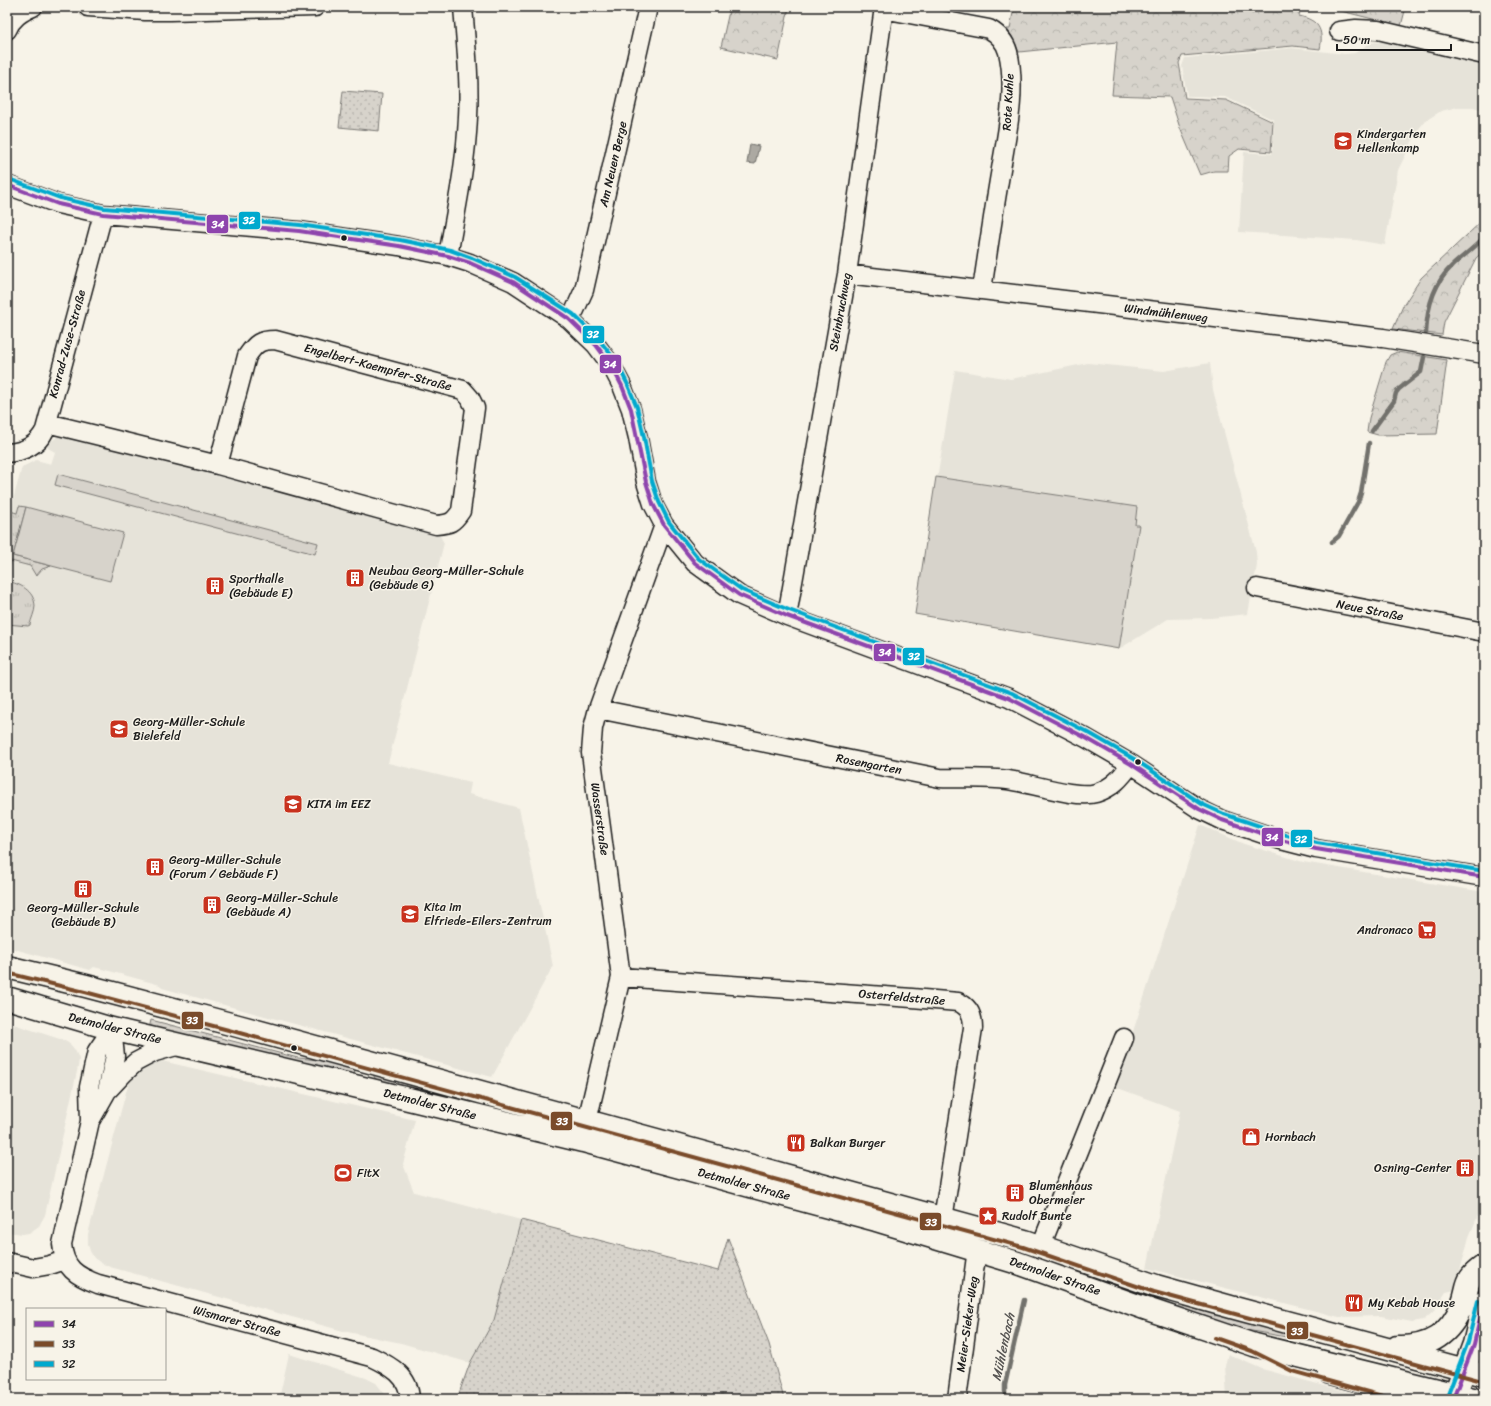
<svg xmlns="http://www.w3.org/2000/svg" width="1491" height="1406" font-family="Sriracha,sans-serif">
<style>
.built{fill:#e6e3d9}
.grass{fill:url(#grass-tufts);stroke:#7a7874}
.forest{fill:url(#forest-crowns);stroke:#7a7874}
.park{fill:url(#park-dots);stroke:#7a7874}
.pitch{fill:#d7d3cb;stroke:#7a7874}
.water{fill:#aca9a2;stroke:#72716c}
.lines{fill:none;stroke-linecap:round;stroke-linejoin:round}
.stream{stroke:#72716c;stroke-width:4.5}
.minor-casing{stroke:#1c1c1c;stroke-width:21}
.major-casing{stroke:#1c1c1c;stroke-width:25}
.minor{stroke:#f7f3e8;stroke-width:18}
.major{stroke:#f7f3e8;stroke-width:22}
.bus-1-casing{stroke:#f7f3e8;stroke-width:7}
.bus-2-casing{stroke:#f7f3e8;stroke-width:7}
.bus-3-casing{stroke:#f7f3e8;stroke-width:7}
.bus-1{stroke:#8e44ad;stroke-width:4}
.bus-2{stroke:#7a4b2a;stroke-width:4}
.bus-3{stroke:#00a9ce;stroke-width:4}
.bus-dot{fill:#1c1c1c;stroke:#f7f3e8;stroke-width:1.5}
.labels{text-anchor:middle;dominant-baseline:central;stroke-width:3;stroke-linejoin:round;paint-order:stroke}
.street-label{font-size:12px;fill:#1c1c1c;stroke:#f7f3e8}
.poi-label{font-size:12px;fill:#1c1c1c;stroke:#f7f3e8;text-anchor:start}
.water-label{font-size:13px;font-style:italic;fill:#565452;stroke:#f7f3e8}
.line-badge{stroke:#f7f3e8;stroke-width:1.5}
.badge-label{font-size:11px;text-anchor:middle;font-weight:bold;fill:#fff}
</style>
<defs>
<pattern id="grass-tufts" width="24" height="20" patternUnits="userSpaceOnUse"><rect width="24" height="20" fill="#d7d3cb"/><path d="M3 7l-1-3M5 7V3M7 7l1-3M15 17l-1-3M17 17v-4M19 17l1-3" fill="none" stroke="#b8b5ae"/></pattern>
<pattern id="forest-crowns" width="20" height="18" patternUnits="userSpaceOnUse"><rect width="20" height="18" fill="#d7d3cb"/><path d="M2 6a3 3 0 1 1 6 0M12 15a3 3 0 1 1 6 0" fill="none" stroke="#b8b5ae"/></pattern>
<pattern id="park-dots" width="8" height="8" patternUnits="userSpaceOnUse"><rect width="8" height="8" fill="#d7d3cb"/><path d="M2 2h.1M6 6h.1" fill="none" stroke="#b8b5ae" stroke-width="1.8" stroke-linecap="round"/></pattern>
</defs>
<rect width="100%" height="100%" fill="#f7f3e8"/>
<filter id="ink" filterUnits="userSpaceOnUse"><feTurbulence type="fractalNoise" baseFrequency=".025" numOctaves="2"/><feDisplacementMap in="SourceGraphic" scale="8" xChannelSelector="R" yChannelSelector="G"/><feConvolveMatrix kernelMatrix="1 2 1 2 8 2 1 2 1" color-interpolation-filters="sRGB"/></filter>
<g filter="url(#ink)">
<path class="built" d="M1375,42H1384L1430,52L1484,66V110L1473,107H1458L1441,111L1425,121L1418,130L1398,170L1385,245L1356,240L1239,232L1244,152L1272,154L1274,120L1225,97L1187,96L1182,66L1185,58L1292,48L1345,54L1355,53L1370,43Z
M1088,363L1164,371L1210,363L1213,390L1256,552L1257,565L1248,614L1211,618L1168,619L1119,649L915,614L955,370L1011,379Z
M69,435L429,528L439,534L444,543L388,763L471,783L469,794L519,808L553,966L492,1077L250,1012L162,988L160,985L113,972L94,967L90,970L7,947V522L22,467L36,460L51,464L55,452L48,448L47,446L48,443L59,436Z
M1200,825L1244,844L1303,862L1478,891L1484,893V1201L1469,1237L1455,1290L1446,1292L1433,1312L1424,1320L1412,1322L1381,1316L1339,1317L1147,1268L1180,1111L1115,1087Z
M7,1022L63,1040L70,1044L75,1050L79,1059L78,1067L45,1215L39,1226L29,1233L23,1234L7,1232Z
M162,1061L415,1120L403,1164L414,1192L521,1220L494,1320L470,1363L401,1343L343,1331L110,1267L101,1263L94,1258L90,1251L88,1244V1234L126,1092L129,1084L139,1072L148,1066Z
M289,1354L366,1378L376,1383L384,1393L387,1399H279Z
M1228,1354L1262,1369L1373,1399H1227L1225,1365Z"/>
<path class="grass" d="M19,506L26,507L13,556L51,566L42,569L36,576L30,566L11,561L7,577V522L10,511L17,513Z
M7,581C20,584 34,590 35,606C35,612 31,619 30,625L28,626L7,624Z
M151,1020L298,1058L340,1062L353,1066L356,1076L149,1029Z
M372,1073L480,1101L478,1106L378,1083Z
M1082,1272L1310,1338V1341L1234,1328L1080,1275Z"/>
<path class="forest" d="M730,7H789L778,60L721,47Z
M1014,7H1301L1299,16C1318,20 1324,29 1320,49L1293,46L1182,56L1179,63L1185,98L1226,100L1273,122L1271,152L1239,149L1229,156L1228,171H1214L1200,175L1180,128L1170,97L1112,95L1117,42L1019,52L1011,35L1007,29H1010Z
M1325,7H1406L1401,26Z
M1484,219V251L1476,258L1444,322L1442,335L1393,329L1403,306L1421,278Z
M1397,352L1447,360L1437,434L1378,435L1367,432L1369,418L1386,362L1390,355Z"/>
<path class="park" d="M343,91L382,94L379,131L339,127Z
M521,1220L718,1271L728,1238L769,1344L784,1399H457L470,1363L494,1320Z"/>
<path class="pitch" d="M58,474L318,543L315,554L55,485Z
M936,477L1137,507L1135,525H1139L1119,649L915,614Z
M26,507L123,533L110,581L13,556Z"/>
<path class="water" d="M750,144L759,146L755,164L747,163Z"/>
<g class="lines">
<path class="stream" d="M1426,333C1427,308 1433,284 1452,266C1462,256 1475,248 1484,237
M1372,431L1394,401L1396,393L1399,389L1421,372L1424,357
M1332,542L1339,536L1358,502L1361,493L1369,443
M1005,1399V1385L1024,1300"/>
<g class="minor-casing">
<path id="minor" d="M88,7L145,11H170L315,7
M883,9L989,29C998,34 1005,41 1008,52C1017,89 1007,133 1001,169C994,209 988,250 982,290
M7,30C12,18 21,12 33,7
M1339,31L1356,29L1378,30L1484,55
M7,185L58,204L103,214L299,231L399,246L448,256L470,263L513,282L569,319L596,345L611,365L622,386L631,409L638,438L646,482L653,504L664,525L695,563L739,595L787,616L1009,698L1086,738L1131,764L1199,809L1222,820L1281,840L1316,849L1484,877
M448,256C456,210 466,164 468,117C470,80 466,44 463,7
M847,274L1383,338L1484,354
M569,319L575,310L584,290L648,7
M47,423L218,465L436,525C450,524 453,523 461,511L475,408L470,398L463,390L275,340C260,340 256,343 247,356L218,465
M7,453C23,452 38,445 45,430L103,214
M1257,588L1484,632
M787,616L847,274L884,7
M598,709L940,778C963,779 986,777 1008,780C1030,783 1077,799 1096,793C1112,788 1121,778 1131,764
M621,977L912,998L958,1002C970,1007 973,1016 973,1028L943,1219
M112,1029L97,1051L89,1087L90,1121L62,1244C64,1268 76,1276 98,1284L372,1357C391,1366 409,1376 410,1399
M107,1091L115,1056L112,1029
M90,1121L107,1091L124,1073L136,1062L155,1052L180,1045
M587,1121L621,977L591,753L593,728L598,709L664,525
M1041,1246L1124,1038
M7,1262L33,1268L50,1265L65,1260
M1327,1374L1390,1391L1407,1399
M957,1399L977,1249"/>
</g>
<g class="major-casing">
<path id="major" d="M7,967L86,986L238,1026L803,1180L1025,1241L1156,1286L1231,1307L1484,1375
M7,998L112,1029L367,1089L583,1141L876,1220L1018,1263L1144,1308L1254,1345L1473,1399
M1397,1347C1429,1348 1450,1335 1462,1305C1470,1284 1463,1281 1484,1266
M1459,1384L1474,1344L1484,1302"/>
</g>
<use href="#minor" class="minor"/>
<use href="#major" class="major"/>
<g class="bus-1-casing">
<path id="bus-1" d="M7,185L58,204L103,214L299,231L399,246L448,256L470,263L513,282L569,319L596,345L611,365L622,386L631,409L646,482L653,504L664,525L695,563L739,595L787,616L1009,698L1086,738L1131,764L1199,809L1222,820L1281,840L1316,849L1484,877
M1453,1399L1474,1344L1484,1302"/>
</g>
<g class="bus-2-casing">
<path id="bus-2" d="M7,973L85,992L236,1032L1023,1247L1154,1292L1482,1381
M1215,1338L1252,1351L1292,1371L1393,1399"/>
</g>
<g class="bus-3-casing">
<path id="bus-3" d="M9,179L60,198L104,208L300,225L400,240L450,250L472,258L515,277L573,314L600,341L616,361L627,383L637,407L644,437L652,481L659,502L669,522L699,559L742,590L789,610L1012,693L1089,733L1134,759L1202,804L1224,814L1283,834L1317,843L1484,871
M1447,1397L1468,1342L1478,1301"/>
</g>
<use href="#bus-1" class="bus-1"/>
<use href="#bus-2" class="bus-2"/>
<use href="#bus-3" class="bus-3"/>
</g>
</g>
<defs>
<g id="school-square" transform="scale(1)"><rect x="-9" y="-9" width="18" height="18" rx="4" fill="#c8321e" stroke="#f7f3e8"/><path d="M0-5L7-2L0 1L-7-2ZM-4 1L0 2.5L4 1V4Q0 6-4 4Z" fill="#fff"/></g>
<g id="building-square" transform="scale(1)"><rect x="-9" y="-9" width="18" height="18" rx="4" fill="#c8321e" stroke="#f7f3e8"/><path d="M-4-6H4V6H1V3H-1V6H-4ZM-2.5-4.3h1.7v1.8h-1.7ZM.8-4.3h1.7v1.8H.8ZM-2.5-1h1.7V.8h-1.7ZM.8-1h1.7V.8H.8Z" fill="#fff"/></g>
<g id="supermarket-square" transform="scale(1)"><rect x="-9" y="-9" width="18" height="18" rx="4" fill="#c8321e" stroke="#f7f3e8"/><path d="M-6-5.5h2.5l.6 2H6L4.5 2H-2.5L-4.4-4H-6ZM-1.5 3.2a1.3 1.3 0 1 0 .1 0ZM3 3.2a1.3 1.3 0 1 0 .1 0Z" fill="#fff"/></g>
<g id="shop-square" transform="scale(1)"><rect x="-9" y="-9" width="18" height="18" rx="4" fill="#c8321e" stroke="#f7f3e8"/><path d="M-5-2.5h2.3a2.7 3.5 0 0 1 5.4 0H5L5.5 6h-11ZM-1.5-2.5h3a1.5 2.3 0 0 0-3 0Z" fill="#fff"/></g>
<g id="restaurant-square" transform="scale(1)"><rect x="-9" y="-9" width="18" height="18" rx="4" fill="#c8321e" stroke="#f7f3e8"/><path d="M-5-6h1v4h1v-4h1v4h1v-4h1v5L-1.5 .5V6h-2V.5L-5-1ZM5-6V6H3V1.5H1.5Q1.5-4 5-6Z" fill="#fff"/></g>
<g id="stadium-square" transform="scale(1)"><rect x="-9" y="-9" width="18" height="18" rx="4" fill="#c8321e" stroke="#f7f3e8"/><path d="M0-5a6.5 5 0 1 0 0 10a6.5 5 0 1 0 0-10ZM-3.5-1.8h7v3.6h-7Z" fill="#fff"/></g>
<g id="sight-square" transform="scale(1)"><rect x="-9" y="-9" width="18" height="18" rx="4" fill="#c8321e" stroke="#f7f3e8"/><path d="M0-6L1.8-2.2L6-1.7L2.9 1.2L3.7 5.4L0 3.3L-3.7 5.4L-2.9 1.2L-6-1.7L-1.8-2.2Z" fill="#fff"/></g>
</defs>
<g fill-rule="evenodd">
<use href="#school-square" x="1343" y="141"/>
<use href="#building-square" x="355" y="578"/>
<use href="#building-square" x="215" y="586"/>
<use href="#school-square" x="119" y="729"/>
<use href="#school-square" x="293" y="804"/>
<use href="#building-square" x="155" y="867"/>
<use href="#building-square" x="83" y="889"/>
<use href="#building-square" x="212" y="905"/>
<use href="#school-square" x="410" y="914"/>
<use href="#supermarket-square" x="1427" y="930"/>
<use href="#shop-square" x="1251" y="1137"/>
<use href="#restaurant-square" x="796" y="1143"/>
<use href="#building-square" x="1465" y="1168"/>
<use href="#stadium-square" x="343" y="1173"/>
<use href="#building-square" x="1015" y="1193"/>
<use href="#sight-square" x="988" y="1216"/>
<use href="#restaurant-square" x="1354" y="1303"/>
</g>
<g class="bus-dot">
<circle cx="344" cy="238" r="3.5"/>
<circle cx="1138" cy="762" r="3.5"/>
<circle cx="294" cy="1048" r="3.5"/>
</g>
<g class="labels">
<g class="street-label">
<text transform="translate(1008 102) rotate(-87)">Rote Kuhle</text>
<text transform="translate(613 164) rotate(-77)">Am Neuen Berge</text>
<text transform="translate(840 312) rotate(-80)">Steinbruchweg</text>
<text transform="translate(1166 313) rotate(7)">Windmühlenweg</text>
<text transform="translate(67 344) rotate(-75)">Konrad-Zuse-Straße</text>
<text transform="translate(378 367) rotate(15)">Engelbert-Kaempfer-Straße</text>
<text transform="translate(1370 610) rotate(11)">Neue Straße</text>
<text transform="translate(869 764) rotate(11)">Rosengarten</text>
<text transform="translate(600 819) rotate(82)">Wasserstraße</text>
<text transform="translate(902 997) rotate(5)">Osterfeldstraße</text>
<text transform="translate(115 1028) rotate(14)">Detmolder Straße</text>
<text transform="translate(430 1104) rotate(14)">Detmolder Straße</text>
<text transform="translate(744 1184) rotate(15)">Detmolder Straße</text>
<text transform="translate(1055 1276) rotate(19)">Detmolder Straße</text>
<text transform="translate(237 1321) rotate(15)">Wismarer Straße</text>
<text transform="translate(967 1324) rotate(-82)">Meier-Sieker-Weg</text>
</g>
<g class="poi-label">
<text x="1357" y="134">Kindergarten<tspan x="1357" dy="14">Hellenkamp</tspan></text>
<text x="369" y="571">Neubau Georg-Müller-Schule<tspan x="369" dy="14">(Gebäude G)</tspan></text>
<text x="229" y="579">Sporthalle<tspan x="229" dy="14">(Gebäude E)</tspan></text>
<text x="133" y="722">Georg-Müller-Schule<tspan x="133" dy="14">Bielefeld</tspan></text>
<text x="307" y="804">KITA im EEZ</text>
<text x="169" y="860">Georg-Müller-Schule<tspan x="169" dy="14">(Forum / Gebäude F)</tspan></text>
<text x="226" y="898">Georg-Müller-Schule<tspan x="226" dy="14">(Gebäude A)</tspan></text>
<text x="424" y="907">Kita im<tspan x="424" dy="14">Elfriede-Eilers-Zentrum</tspan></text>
<text x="83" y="908" text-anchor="middle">Georg-Müller-Schule<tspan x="83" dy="14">(Gebäude B)</tspan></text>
<text x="1413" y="930" text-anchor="end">Andronaco</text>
<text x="1265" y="1137">Hornbach</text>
<text x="810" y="1143">Balkan Burger</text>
<text x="1451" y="1168" text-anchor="end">Osning-Center</text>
<text x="357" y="1173">FitX</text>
<text x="1029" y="1186">Blumenhaus<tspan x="1029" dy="14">Obermeier</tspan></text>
<text x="1002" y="1216">Rudolf Bunte</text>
<text x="1368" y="1303">My Kebab House</text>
</g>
<g class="water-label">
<text transform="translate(1003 1347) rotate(-78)">Mühlenbach</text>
</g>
</g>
<g class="line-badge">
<rect x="238" y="211" width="23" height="19" rx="4" fill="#00a9ce"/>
<rect x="206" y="214" width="23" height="20" rx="4" fill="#8e44ad"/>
<rect x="582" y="325" width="23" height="19" rx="4" fill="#00a9ce"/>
<rect x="599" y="354" width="23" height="20" rx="4" fill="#8e44ad"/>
<rect x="873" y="643" width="23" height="19" rx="4" fill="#8e44ad"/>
<rect x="902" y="647" width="23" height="19" rx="4" fill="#00a9ce"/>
<rect x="1261" y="827" width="23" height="20" rx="4" fill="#8e44ad"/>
<rect x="1290" y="829" width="23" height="19" rx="4" fill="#00a9ce"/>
<rect x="181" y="1011" width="23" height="19" rx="4" fill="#7a4b2a"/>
<rect x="550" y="1111" width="23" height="20" rx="4" fill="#7a4b2a"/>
<rect x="919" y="1212" width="23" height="19" rx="4" fill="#7a4b2a"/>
<rect x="1286" y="1321" width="23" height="19" rx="4" fill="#7a4b2a"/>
</g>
<g class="badge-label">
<text x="249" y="224">32</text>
<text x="218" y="228">34</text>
<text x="593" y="338">32</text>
<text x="610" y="368">34</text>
<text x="885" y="656">34</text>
<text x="914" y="660">32</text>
<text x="1272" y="841">34</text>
<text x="1301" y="843">32</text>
<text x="192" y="1024">33</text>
<text x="562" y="1125">33</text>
<text x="931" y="1226">33</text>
<text x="1297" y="1335">33</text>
</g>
<rect width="1491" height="1406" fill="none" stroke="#f7f3e8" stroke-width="24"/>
<rect x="12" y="12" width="1467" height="1382" fill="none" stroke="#1c1c1c" stroke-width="1.5" filter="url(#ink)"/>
<rect x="26" y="1308" width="140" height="72" fill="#f7f3e8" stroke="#9f9d96"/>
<rect x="34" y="1321" width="20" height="6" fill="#8e44ad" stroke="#9f9d96"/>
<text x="62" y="1328" font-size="12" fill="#1c1c1c">34</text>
<rect x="34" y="1341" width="20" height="6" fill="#7a4b2a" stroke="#9f9d96"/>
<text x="62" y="1348" font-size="12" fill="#1c1c1c">33</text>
<rect x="34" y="1361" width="20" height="6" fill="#00a9ce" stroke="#9f9d96"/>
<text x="62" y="1368" font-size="12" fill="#1c1c1c">32</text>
<path d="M1337 44v6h114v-6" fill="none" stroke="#1c1c1c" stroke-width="2"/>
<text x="1343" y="44" font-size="12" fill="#1c1c1c" stroke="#f7f3e8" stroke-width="3" paint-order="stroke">50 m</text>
</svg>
